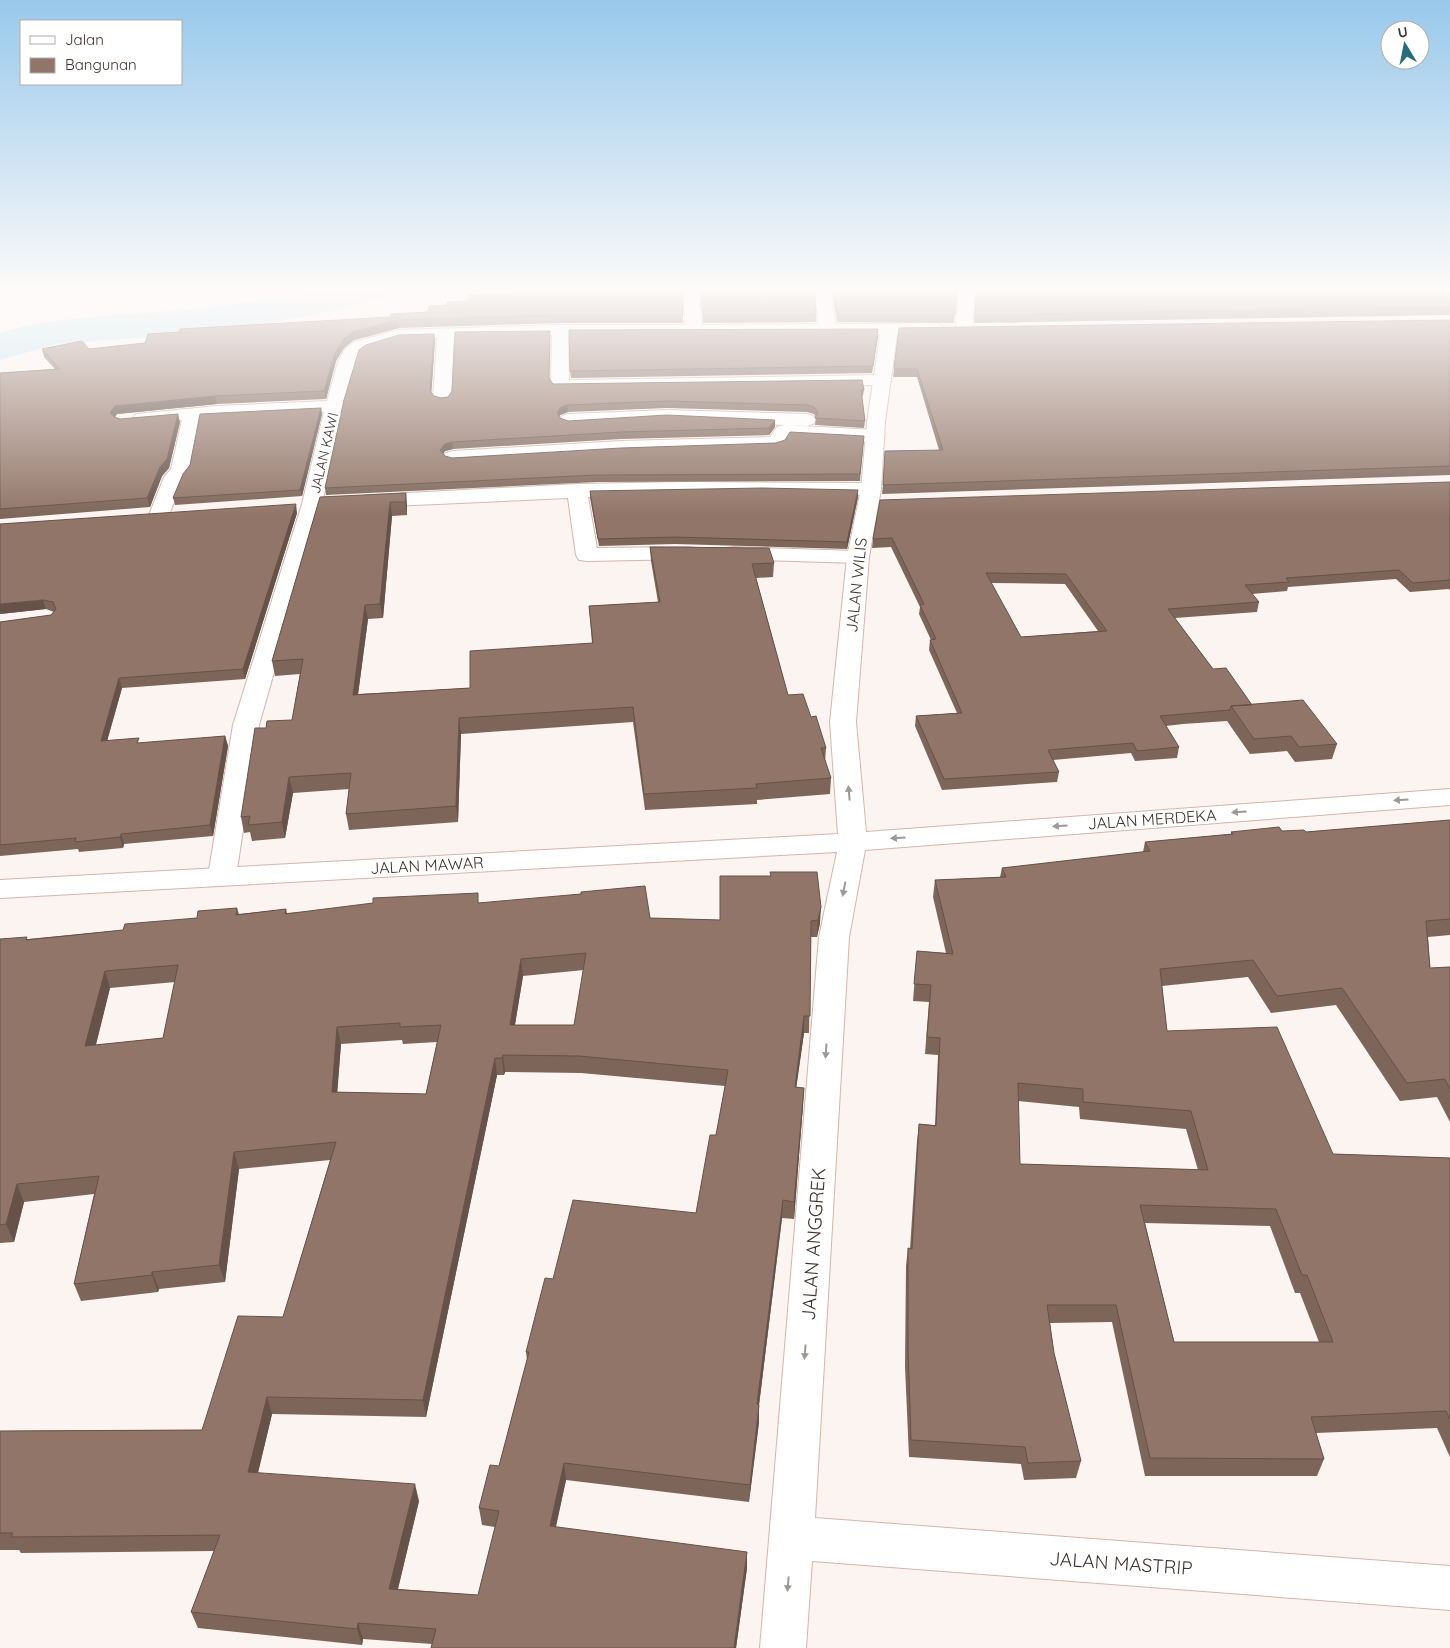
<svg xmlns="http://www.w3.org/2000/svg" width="1450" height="1648" font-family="Quicksand,sans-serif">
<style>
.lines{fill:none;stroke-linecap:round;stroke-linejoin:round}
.river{fill:#c1e5f0;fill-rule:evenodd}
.minor-casing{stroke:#d4b6a8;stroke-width:2}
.major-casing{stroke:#d4b6a8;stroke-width:2}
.minor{fill:#fff;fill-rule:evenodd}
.major{fill:#fff;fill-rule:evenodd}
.wall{fill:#7d6559;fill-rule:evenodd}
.shaded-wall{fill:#665249}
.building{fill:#917568;stroke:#665249;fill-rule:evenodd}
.oneway{fill:#9e9896}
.labels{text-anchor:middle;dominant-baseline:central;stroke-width:5;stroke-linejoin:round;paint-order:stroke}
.far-street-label{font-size:14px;fill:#3e322d;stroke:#fff}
.street-label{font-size:16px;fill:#3e322d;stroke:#fff}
.near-street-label{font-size:19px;fill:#3e322d;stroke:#fff}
</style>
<rect width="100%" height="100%" fill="#fbf4f1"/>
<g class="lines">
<path class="river" d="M332,287H396L390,295L337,310L258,325L177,335L56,344L0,360V333C47,318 95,317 143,313C207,308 270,301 332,287Z"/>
<g class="minor-casing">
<path id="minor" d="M684,287H699L701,325L818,324L815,287H830L835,324H889L895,326L897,329L895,332L889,334L568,335L569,380L882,375L888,376L891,380L888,384L882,385L560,390L554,389L551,385L552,335L454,337L451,398L448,402L442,403L436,402L433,398L437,338C416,338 365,339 356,362L343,406L322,504L259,725L236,876L232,883L222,885L212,883L208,876L233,725L302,504L324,412L200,418L190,471L183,479L169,515L166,519L159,521L152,519L149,515L164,477L171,469L182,420L142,423L136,422L133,418L136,414L217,406L327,401L338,362L345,349L354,342L399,330L560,325H685Z
M959,287H975L972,328L970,331H958L956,328Z
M667,410L807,414L813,416L816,420L813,424L807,426L667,420L568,426L562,424L559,420L562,416L568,414Z
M784,425L875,430L882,432L884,436L882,440L875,442L789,437L783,446L776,448L621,453L453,463L446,461L443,457L446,453L453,451L621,441L770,437L777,427Z
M683,482L871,483L878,485L881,489L878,493L871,495L746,493L588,497L597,548L689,547L697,548L700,553L697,558L689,559L587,561L579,560L576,555L568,498L370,507L363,505L360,501L363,497L370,495L577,484Z
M734,547L858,551L866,552L869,557L866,562L858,563L734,559L726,558L723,553L726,548Z"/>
</g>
<g class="major-casing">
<path id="major" d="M936,323L942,325L944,328L942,331L897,334L885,422L881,489L869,557L856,722L866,832L1450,789V805L865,850L849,937L815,1518L1450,1566V1610L812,1561L806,1648H760L819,937L837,852L0,898V880L838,834L830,722L847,557L861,489L867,422L881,329L883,326L889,324Z"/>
</g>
<use href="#minor" class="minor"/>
<use href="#major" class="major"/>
</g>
<path class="wall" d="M682,287L683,323H560L399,328L354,340L344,348L336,361L326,399L217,404L117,414L115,417L120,419L180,422L169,468L162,476L150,507L0,519V373L55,369L44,357L42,349H89L391,317L428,312L447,305L469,301Z
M700,287H814L816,314V322L703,323Z
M831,287H957L954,323L837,322Z
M976,287L1450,288V315L974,323Z
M1450,320V475L882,494L883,485L939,450L917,377H893L894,369Z
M550,331L549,379L553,384L864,390L863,396H862L865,421L864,428L815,425L816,417L814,414L807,412L667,408L568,412L560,415L559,417L560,418L568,421L775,427L769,435L621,439L453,449L445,451L443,454L445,456L452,458L776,443L864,436L860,481L597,482L326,495L325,488L435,340L431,393L434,396L441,398L448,397Z
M878,336L872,373L571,378L570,371Z
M321,408L322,414L302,496L175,505L173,498Z
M1450,482V591L1449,589L1410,592L1396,579L1288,587L1287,591L1252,594L1259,602L1257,612L1175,618L1213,669L1252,705L1337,744L1332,759L1295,762L1287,751L1250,754L1227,721L1183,724L1166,726L1179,747L1177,758L1135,761L1131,753L1053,760L1059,772L1057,782L942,790L915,726L916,716L957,713L929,650L930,640H931L919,614L920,607L891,547L872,548L873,539ZM991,583L1065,584L1098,631L1021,637Z
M590,491L858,497L847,549L675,544L599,546L590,498Z
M406,493L407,507V515L392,516L383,618L368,619L358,694L470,688L592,643L589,606L658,602L651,561L650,547L774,563L773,577L756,578L788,695L811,717L826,748L825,762L831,778L830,794L757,800V804L645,810L633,722L461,734L458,822L349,830L346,814L349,789L293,793L285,838L252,841L250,832L244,833L241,817L266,728L292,720L300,674L275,676L272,661L320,497Z
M297,513L245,679L122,688L107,741L140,743L225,736L228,746L213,836L124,844L123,848L79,852L78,849L0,856V622L51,615L54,612L46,609L0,614Z
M1450,820V935L1428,937L1430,968L1450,967V1122L1437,1097L1400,1101L1336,1005L1271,1013L1248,977L1162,986L1167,1031L1333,1154L1450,1158V1457L1437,1428L1316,1433L1324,1459L1317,1476H1145L1112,1322L1050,1323L1054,1353L1081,1461L1076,1478L1024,1480L1021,1464L909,1457L905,1367L906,1266L908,1248L910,1249L917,1141L919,1124L935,1125L938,1055L925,1054L929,1002L913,1001L917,951L946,953L933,897L935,880L1000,877L1002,868L1143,852L1145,842L1231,834V832H1306ZM1018,1101L1079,1107L1080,1119L1186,1129L1198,1170L1020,1164ZM1145,1223L1270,1226L1295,1293H1300L1319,1342H1174Z
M817,872L820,923L817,937H811L809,1033H804L796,1087L803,1105L794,1219L782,1218L759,1405V1422L749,1502L566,1480L556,1527L747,1568L736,1648H431L432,1644L363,1639L362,1645L198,1628L191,1612L214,1551L21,1553L19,1550H0V1431L202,1430L283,1317L330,1160L239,1169L225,1282L159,1289L158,1292L81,1301L74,1284L94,1194L24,1202L14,1242L0,1243V939H28L123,930L197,918L237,908L239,914L286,909L287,913L479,903L650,918L720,920L770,876ZM584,970L574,1025H515L523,976ZM175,982L163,1038L96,1045L110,988ZM402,1040L403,1044L437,1042L426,1094L337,1092L341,1044ZM505,1072L581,1073L725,1086L716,1135L696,1213L553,1279L526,1352L527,1360L499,1466L479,1508L482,1525L495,1527L478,1595L398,1589L419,1501L258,1473L272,1414L426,1417L497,1075H504Z"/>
<path class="shaded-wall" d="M397,320L399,328L354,340L344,348L336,361L326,399L324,391L335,353L343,340L352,332Z
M878,329V336L872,373L873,366Z
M434,334L435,340L431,398L430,391Z
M215,396L217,404L117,414L112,421L110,413L115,406Z
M567,405L568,412L560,415L557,420V413L560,408Z
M321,408L322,414L302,496L300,490Z
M178,414L180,422L169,468L162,476L150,507L147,498Z
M775,420V427L769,435V428Z
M452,442L453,449L445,451L441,457L440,450L445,444Z
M858,490V497L847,549V542Z
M406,493L407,507V515L405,502Z
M390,502L392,516L383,618L380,604Z
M296,504L297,513L245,679L243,669Z
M43,600L46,609L0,614V604Z
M365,605L368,619L356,710L353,695Z
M119,678L122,688L104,752L101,741Z
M459,718L461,734L458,822L456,806Z
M225,736L228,746L213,836L210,825Z
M289,777L293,793L285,838L282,822Z
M121,834L124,844L123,848L120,837Z
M821,907L820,923L817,937L818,920Z
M521,959L523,976L512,1042L510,1025Z
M105,971L110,988L91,1063L85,1046Z
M804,1016V1033L794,1104L795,1087Z
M337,1027L341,1044L336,1109L332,1092Z
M503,1055L505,1072L504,1075L502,1058Z
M495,1058L497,1075L426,1417L423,1400Z
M804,1088L803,1105L794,1219V1202Z
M234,1152L239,1169L225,1282L219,1265Z
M17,1184L24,1202L14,1242L6,1224Z
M783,1200L782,1218L759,1405V1422L749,1502L750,1485L757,1404Z
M152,1272L159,1289L158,1292L152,1275Z
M267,1397L272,1414L254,1489L248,1472Z
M564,1463L566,1480L552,1543L550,1526Z
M415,1484L419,1501L394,1605L389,1589Z
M747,1552V1568L736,1648H734Z
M358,1623L363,1639L362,1645L357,1629Z"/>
<path class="building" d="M534,287H682L683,315H559L397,320L352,332L343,340L335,353L324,391L215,396L115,406L110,413L114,417L120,419L178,414L167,459L160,467L147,498L0,509V373L60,369L42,349L82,341L89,349L145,343L148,334L180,332V329L391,317V314L428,312L429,306L447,305V302L469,301V295L517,293V289L534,288Z
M701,287H814L816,314L703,315Z
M833,287H957L955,315L837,314Z
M977,287H1446L1450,288V307L975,315Z
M1450,320V466L883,485L885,451L943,450L917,369H894L899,328Z
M878,329L873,366L570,371L569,330Z
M550,331L549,378L553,384L862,380L864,390H861L865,421L815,418L818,412L814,407L807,405L667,401L567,405L560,408L557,413L560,418L568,421L667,415L775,420L769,428L621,432L452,442L445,444L440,450L445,456L452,458L621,448L776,443L785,440L790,432L864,436L860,474L597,475L325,488L344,400L359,350L366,345L399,335L434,334L430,391L434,396L441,398L448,397L452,391L455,332Z
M321,408L300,490L173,498L183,474L190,465L200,414Z
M1450,482V580L1413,583L1399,570L1286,578L1289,582L1245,585L1259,602L1168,609L1213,669L1226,668L1252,705L1231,706L1230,710L1160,716L1179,747L1137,751L1133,743L1048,750L1059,772L944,779L916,716L962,713L930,640L936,639L920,605L924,604L892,538L873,539L880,500ZM986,573L1066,574L1107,631L1021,637Z
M762,488L858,490L847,542L675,537L598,539L590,491Z
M406,493L405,502H390L380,604L365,605L353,695L470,688V651L593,643L589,606L660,602L650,547L769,548L774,563L752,564L788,695L803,694L811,717L816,716L826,748H821L831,778L756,784L757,788L644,794L633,707L459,718L456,806L346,814L351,773L289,777L282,822L248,825L250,816L241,817L255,728H266L267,721L292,720L303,659L272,661L320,497Z
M296,504L243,669L119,678L101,741L139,738L137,743L225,736L210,825L121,834L120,837L75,842L76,838L0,845V622L51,615L56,609L53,602L43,600L0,604V524Z
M1303,700L1337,744L1299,747L1291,736L1254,739L1231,706Z
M1450,820V919L1426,921L1430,968L1450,967V1089L1445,1079L1407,1083L1342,988L1277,996L1253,960L1160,969L1167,1031L1277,1027L1333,1154L1450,1158V1419L1446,1411L1311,1417L1324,1459L1150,1458L1116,1305H1047L1054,1353L1081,1461L1028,1463L1025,1447L911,1440L908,1349V1248L912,1249L919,1124L936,1126L940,1038L927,1037L931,985L914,984L917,951L953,954L935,880L1006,877L1002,868L1150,851L1145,842L1233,834L1231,832L1279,827L1282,831L1304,830L1306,832ZM1018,1083L1083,1089V1102L1191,1111L1208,1170L1020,1164ZM1140,1205L1276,1209L1302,1275H1307L1333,1342H1174Z
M770,872H817L821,907L818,920L811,921L810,1016H804L795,1087L804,1088L794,1202L783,1200L757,1404L759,1405L750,1485L564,1463L550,1526L747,1552L734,1648H431L436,1629L358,1623L357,1629L191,1612L220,1535L11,1537L13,1533H0V1431L202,1430L238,1316L283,1317L336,1142L234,1152L219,1265L152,1272V1275L74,1284L99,1176L17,1184L6,1224L0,1225V939L27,937L26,940L123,930L125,924L197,918L198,911L237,908L236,915L286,909L285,914L373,903V898L478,893V903L581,894V892L645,886L650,918L720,920V876H771ZM586,953L574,1025H510L521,959ZM178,965L163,1038L85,1046L105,971ZM400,1023V1027L441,1025L426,1094L332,1092L337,1027ZM503,1055L579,1056L728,1070L716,1135H710L696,1213L573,1200L553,1279L545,1278L526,1352H529L499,1466L490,1465L479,1508L499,1511L478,1595L389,1589L415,1484L248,1472L267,1397L423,1400L495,1058H502Z"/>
<defs><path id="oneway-solid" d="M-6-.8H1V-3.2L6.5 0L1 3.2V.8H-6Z" transform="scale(1.25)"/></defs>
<g class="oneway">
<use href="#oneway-solid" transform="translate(849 793) rotate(-95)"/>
<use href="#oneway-solid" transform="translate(1401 800) rotate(176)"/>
<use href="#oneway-solid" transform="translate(1239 812) rotate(176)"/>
<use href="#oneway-solid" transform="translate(1060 826) rotate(176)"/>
<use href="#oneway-solid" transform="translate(898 838) rotate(176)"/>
<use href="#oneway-solid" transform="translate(844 889) rotate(101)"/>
<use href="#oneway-solid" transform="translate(826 1051) rotate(94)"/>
<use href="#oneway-solid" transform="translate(805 1352) rotate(94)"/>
<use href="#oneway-solid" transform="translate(788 1584) rotate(95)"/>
</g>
<linearGradient id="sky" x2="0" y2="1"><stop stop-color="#98c8eb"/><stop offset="0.56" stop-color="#fdfaf9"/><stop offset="1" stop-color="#fdfaf9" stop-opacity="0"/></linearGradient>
<rect width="1450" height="517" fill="url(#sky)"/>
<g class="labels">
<g class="far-street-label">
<text transform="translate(324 453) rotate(-77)">JALAN KAWI</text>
</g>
<g class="street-label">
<text transform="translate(856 585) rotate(-84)">JALAN WILIS</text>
<text transform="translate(1152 819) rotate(-4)">JALAN MERDEKA</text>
<text transform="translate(427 865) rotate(-3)">JALAN MAWAR</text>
</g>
<g class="near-street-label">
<text transform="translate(813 1244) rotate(-86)">JALAN ANGGREK</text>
<text transform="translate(1121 1563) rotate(4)">JALAN MASTRIP</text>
</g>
</g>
<rect x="20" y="20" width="162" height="65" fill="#ffffff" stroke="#b2adab"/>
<rect x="30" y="36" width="25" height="8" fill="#ffffff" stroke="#b2adab"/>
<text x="65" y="45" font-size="15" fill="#3e322d">Jalan</text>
<rect x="30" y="58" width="25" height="15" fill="#917568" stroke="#b2adab"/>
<text x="65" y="70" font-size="15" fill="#3e322d">Bangunan</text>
<g transform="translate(1405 45) rotate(350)"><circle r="24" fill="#ffffff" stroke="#b2adab"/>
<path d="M0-4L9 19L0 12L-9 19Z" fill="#276c7c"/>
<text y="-8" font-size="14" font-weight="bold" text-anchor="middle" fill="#3e322d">U</text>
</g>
</svg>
